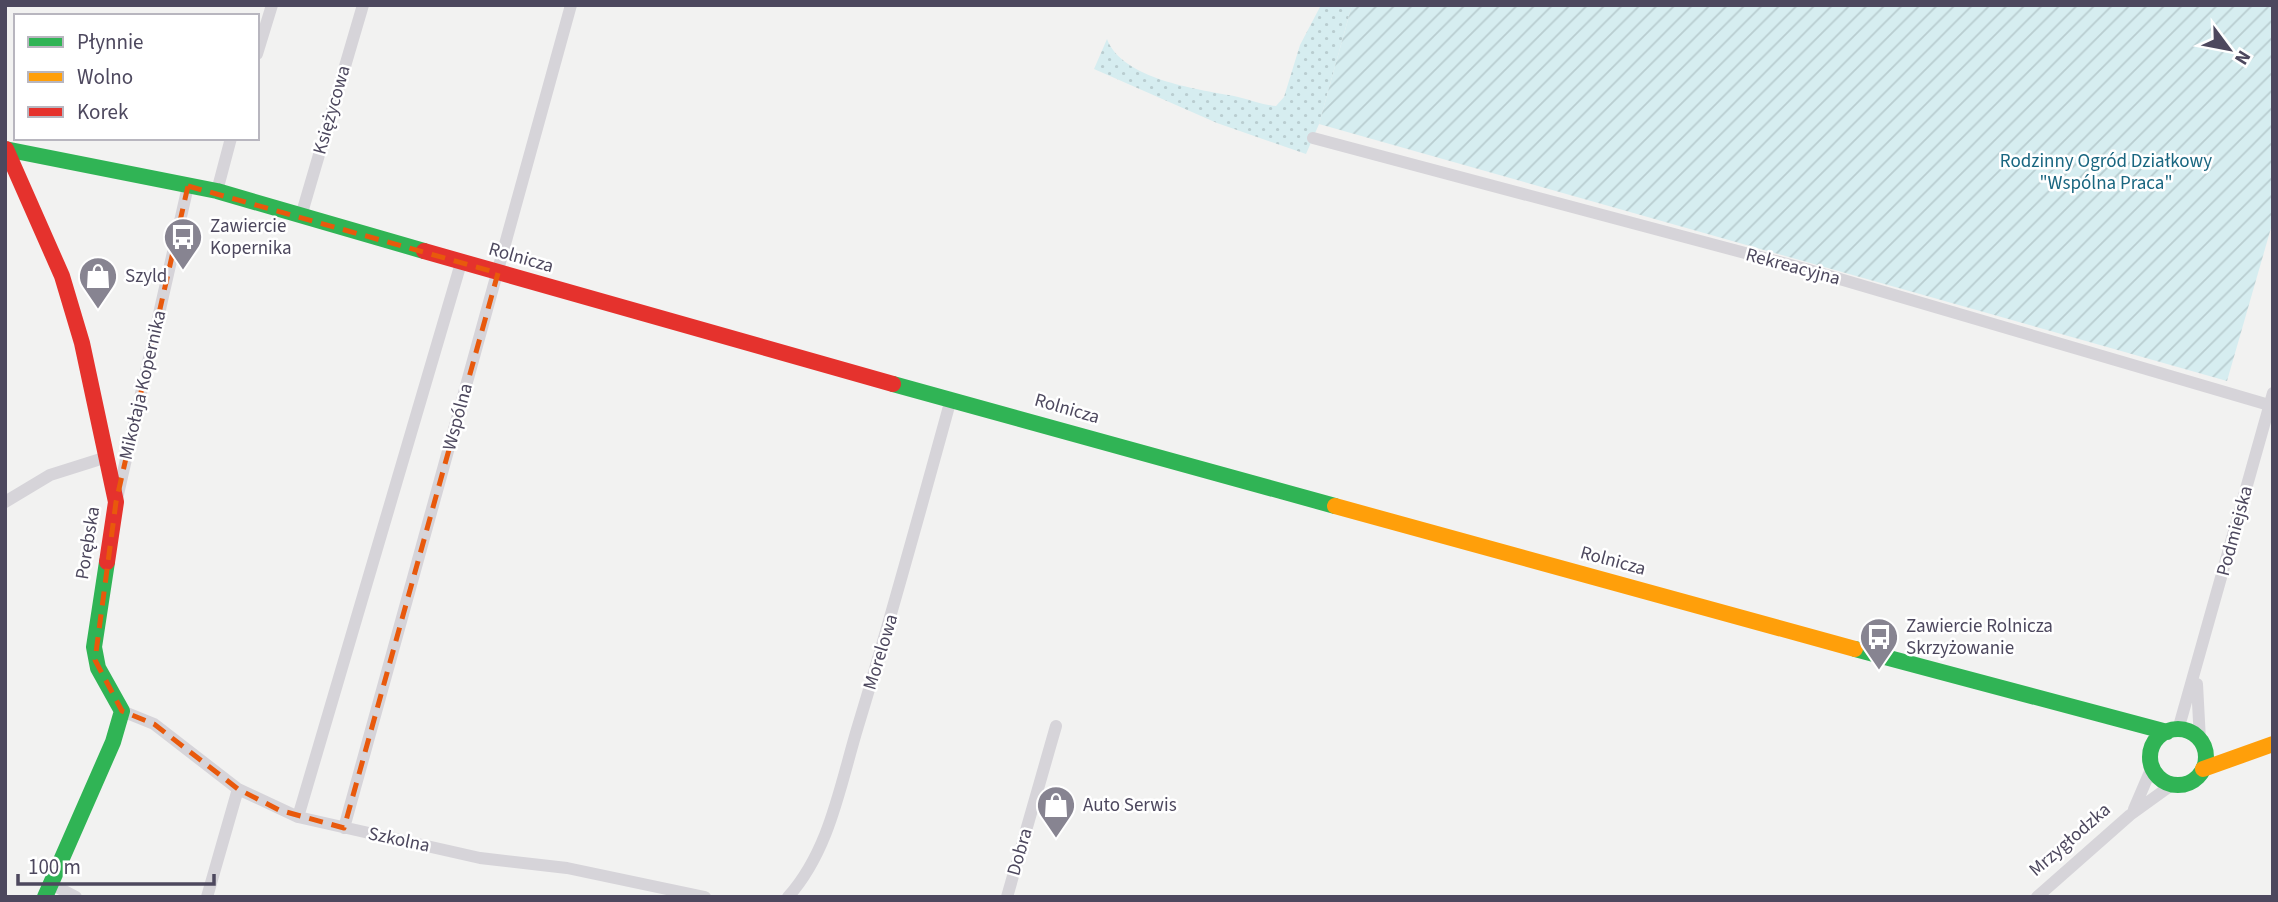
<svg xmlns="http://www.w3.org/2000/svg" width="2278" height="902" font-family="'Source Sans 3',sans-serif">
<style>
.grass{fill:url(#grass-dots)}
.garden{fill:url(#garden-furrows)}
.lines{fill:none;stroke-linecap:round;stroke-linejoin:round}
.street{stroke:#d6d4d9;stroke-width:12}
.fast{stroke:#30b455;stroke-width:16}
.slow{stroke:#ff9f0a;stroke-width:16}
.jam{stroke:#e5322d;stroke-width:16}
.marked{fill:none;stroke:#e8590c;stroke-width:5;stroke-dasharray:14 9;stroke-linejoin:round}
.labels{text-anchor:middle;dominant-baseline:central;stroke-width:5;stroke-linejoin:round;paint-order:stroke}
.street-label{font-size:19px;fill:#4d485e;stroke:#fff}
.park-label{font-size:19px;fill:#196680;stroke:#fff}
.poi-label{font-size:19px;fill:#4d485e;stroke:#fff;text-anchor:start}
</style>
<defs>
<pattern id="grass-dots" width="8" height="8" patternUnits="userSpaceOnUse" patternTransform="scale(1.75)"><rect width="8" height="8" fill="#d6edf0"/><path d="M2 2h.1M6 6h.1" fill="none" stroke="#b9cdd0" stroke-width="1.8" stroke-linecap="round"/></pattern>
<pattern id="garden-furrows" width="10" height="10" patternUnits="userSpaceOnUse" patternTransform="scale(1.75)"><rect width="10" height="10" fill="#d6edf0"/><path d="M-1 1l2-2M0 10L10 0M9 11l2-2" fill="none" stroke="#b9cdd0"/></pattern>
</defs>
<rect width="100%" height="100%" fill="#f2f2f1"/>
<path class="grass" d="M1321,5H1352L1319,124L1306,154L1217,123L1094,69L1107,39C1122,79 1196,89 1234,96C1249,99 1261,105 1276,106L1284,97L1300,45Z"/>
<path class="garden" d="M1352,5H2273V221L2227,381L1319,124Z"/>
<g class="lines">
<path class="street" d="M257,54L272,5
M1313,138L1809,270L2269,405
M217,191L231,138
M301,216L363,5
M117,499L188,186
M5,502L50,475L107,457
M2197,684L2200,740
M122,711L154,724L238,789L298,817L480,858L567,868L705,897
M2178,730L2273,393
M2134,809L2152,767
M298,817L461,263
M344,828L571,5
M53,885L76,897
M207,897L238,789
M788,897C830,850 840,785 858,726C891,618 921,508 951,399
M1007,897L1056,726
M2037,897L2130,815L2173,784"/>
<path class="fast" d="M5,149L217,191L424,251
M893,384L1335,506
M1855,649L2167,732
M2150 757a28 28 0 1 1 56 0a28 28 0 1 1-56 0Z
M45,897L113,742L122,711L98,668L94,647L107,562"/>
<path class="slow" d="M1335,506L1855,649
M2203,769L2273,744"/>
<path class="jam" d="M6,149L62,276L82,343L116,502L107,562
M424,251L893,384"/>
</g>
<path class="marked" d="M188,186L498,273L344,828L279,810L238,789L154,724L122,711L95,660L116,502Z"/>
<defs>
<g id="bus-pin" transform="scale(2.0125)"><path d="M0 17L-7.5 6A9.5 9.5 0 1 1 7.5 6Z" fill="#878491" stroke="#fff"/><path d="M-5-6H5V4H4V6H2V4H-2V6H-4V4H-5ZM-3.5-4V0h7V-4ZM-3.5 1.2v1.5H-2V1.2ZM2 1.2v1.5H3.5V1.2Z" fill="#fff"/></g>
<g id="shop-pin" transform="scale(2.0125)"><path d="M0 17L-7.5 6A9.5 9.5 0 1 1 7.5 6Z" fill="#878491" stroke="#fff"/><path d="M-5-2.5h2.3a2.7 3.5 0 0 1 5.4 0H5L5.5 6h-11ZM-1.5-2.5h3a1.5 2.3 0 0 0-3 0Z" fill="#fff"/></g>
</defs>
<g fill-rule="evenodd">
<use href="#bus-pin" x="183" y="237"/>
<use href="#shop-pin" x="98" y="276"/>
<use href="#bus-pin" x="1879" y="637"/>
<use href="#shop-pin" x="1056" y="805"/>
</g>
<g class="labels">
<g class="street-label">
<text transform="translate(332 110) rotate(-74)">Księżycowa</text>
<text transform="translate(521 258) rotate(16)">Rolnicza</text>
<text transform="translate(1793 267) rotate(15)">Rekreacyjna</text>
<text transform="translate(143 385) rotate(-77)">Mikołaja Kopernika</text>
<text transform="translate(1067 409) rotate(16)">Rolnicza</text>
<text transform="translate(458 417) rotate(-75)">Wspólna</text>
<text transform="translate(2235 531) rotate(-75)">Podmiejska</text>
<text transform="translate(88 543) rotate(-81)">Porębska</text>
<text transform="translate(1613 561) rotate(15)">Rolnicza</text>
<text transform="translate(881 652) rotate(-73)">Morelowa</text>
<text transform="translate(399 840) rotate(12)">Szkolna</text>
<text transform="translate(2070 840) rotate(-41)">Mrzygłodzka</text>
<text transform="translate(1020 852) rotate(-74)">Dobra</text>
</g>
<g class="park-label">
<text x="2106" y="161">Rodzinny Ogród Działkowy<tspan x="2106" dy="22">"Wspólna Praca"</tspan></text>
</g>
<g class="poi-label">
<text x="210" y="226">Zawiercie<tspan x="210" dy="22">Kopernika</tspan></text>
<text x="125" y="276">Szyld</text>
<text x="1906" y="626">Zawiercie Rolnicza<tspan x="1906" dy="22">Skrzyżowanie</tspan></text>
<text x="1083" y="805">Auto Serwis</text>
</g>
</g>
<rect width="2278" height="902" fill="none" stroke="#4d485e" stroke-width="14"/>
<rect x="14" y="14" width="245" height="126" fill="#ffffff" stroke="#b8b6bf" stroke-width="2"/>
<rect x="28" y="37" width="35" height="10" fill="#30b455" stroke="#b8b6bf" stroke-width="2"/>
<text x="77" y="49" font-size="21" fill="#4d485e">Płynnie</text>
<rect x="28" y="72" width="35" height="10" fill="#ff9f0a" stroke="#b8b6bf" stroke-width="2"/>
<text x="77" y="84" font-size="21" fill="#4d485e">Wolno</text>
<rect x="28" y="107" width="35" height="10" fill="#e5322d" stroke="#b8b6bf" stroke-width="2"/>
<text x="77" y="119" font-size="21" fill="#4d485e">Korek</text>
<g transform="translate(2229 49) rotate(122)" stroke="#ffffff" stroke-width="5" paint-order="stroke">
<path d="M0-5L12 26L0 18L-12 26Z" fill="#4d485e"/>
<text y="-10" font-size="19" font-weight="bold" text-anchor="middle" fill="#4d485e">N</text>
</g>
<path d="M18 874v10h196v-10" fill="none" stroke="#4d485e" stroke-width="3.5"/>
<text x="28" y="874" font-size="21" fill="#4d485e" stroke="#ffffff" stroke-width="5" paint-order="stroke">100 m</text>
</svg>
